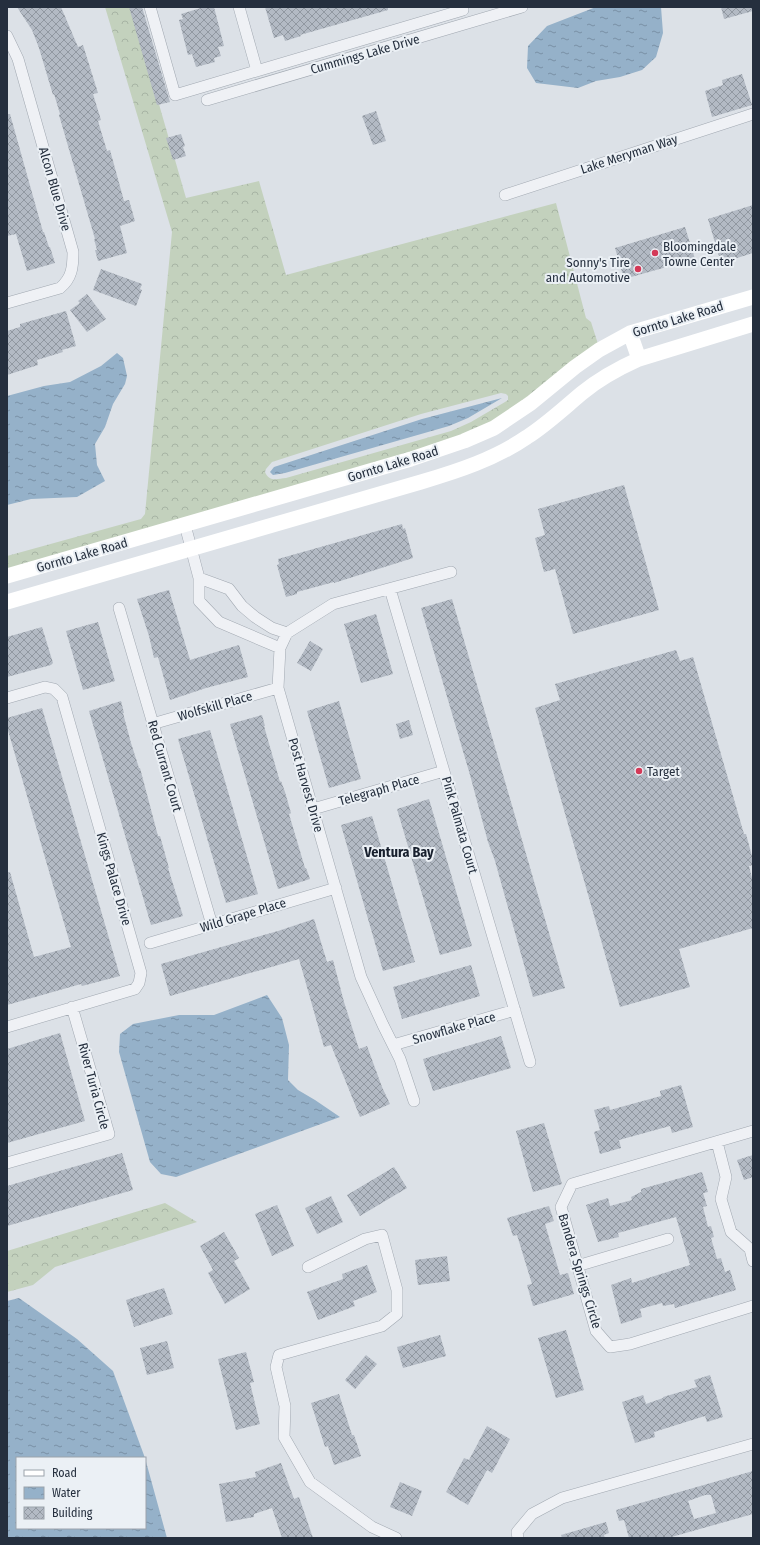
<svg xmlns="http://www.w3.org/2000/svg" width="760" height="1545" font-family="'Fira Sans Condensed',sans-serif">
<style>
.forest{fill:url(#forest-crowns);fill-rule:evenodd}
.water{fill:url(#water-ripples)}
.building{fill:url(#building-cross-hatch);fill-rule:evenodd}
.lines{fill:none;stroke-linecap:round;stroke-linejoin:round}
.street-casing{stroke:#a1a8b1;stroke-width:12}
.street{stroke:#eff1f5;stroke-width:11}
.secondary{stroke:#fff;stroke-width:15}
.poi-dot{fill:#d43958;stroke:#ebf0f5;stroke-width:1.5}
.labels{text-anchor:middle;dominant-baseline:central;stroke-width:4;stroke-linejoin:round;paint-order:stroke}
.street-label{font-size:13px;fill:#252f3e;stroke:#ebf0f5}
.poi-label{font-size:13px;fill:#252f3e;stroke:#ebf0f5;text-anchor:start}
.neighbourhood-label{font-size:14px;font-weight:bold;fill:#18202e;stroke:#ebf0f5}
</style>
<defs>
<pattern id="forest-crowns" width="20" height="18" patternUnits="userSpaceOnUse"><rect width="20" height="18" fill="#c3d1bd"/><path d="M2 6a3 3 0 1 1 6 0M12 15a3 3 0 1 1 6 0" fill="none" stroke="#a7b4a4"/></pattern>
<pattern id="water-ripples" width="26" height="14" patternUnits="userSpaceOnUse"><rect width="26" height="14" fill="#95b1c9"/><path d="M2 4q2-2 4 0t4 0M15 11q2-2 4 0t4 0" fill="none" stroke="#7990a5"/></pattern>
<pattern id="building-cross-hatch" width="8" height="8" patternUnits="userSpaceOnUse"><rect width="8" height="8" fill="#b3bac4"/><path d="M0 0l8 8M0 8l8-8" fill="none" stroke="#9198a1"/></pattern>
</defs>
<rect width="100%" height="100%" fill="#dce1e7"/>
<path class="forest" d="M105,7H131L186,198L259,181L286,275L556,203L586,318L591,322L598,344C566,368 536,394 503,415C484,427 464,434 445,442L7,570V556L141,519L145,514L172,232ZM501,393L506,394L508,396V400L505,402L471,422L451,431L286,478C277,479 269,482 265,472L266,469L272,462L421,414Z
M165,1203L197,1222L55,1267L33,1285L7,1292V1251Z"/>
<path class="water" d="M596,7H661L663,33L656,57L642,70L620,77L596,81L578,88L536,83L527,68L528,46L547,26Z
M117,353L123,358L127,376L125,384L113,404L105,427L95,444L97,465L105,481L77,497L31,499L7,505V396L44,386L70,382L101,366Z
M502,398L468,418L449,426L285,473L273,475L270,472L274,467L422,419Z
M267,995L282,1018L289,1045L288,1080L298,1090L315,1100L340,1117L176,1177L161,1174L150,1162L119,1052L120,1034L133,1024L179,1015H214Z
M19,1298L77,1339L113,1371L145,1458H17V1528H145V1458L167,1538H7V1301Z"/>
<path class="building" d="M17,7H61L78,47L83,45L98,93L93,94L101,120L98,121L107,151L110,150L124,201L129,200L135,221L120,226L127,253L98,261L95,250H97L94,239H95L59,115L60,114L54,94L53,95L39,48L32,30Z
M129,7H142L170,102L157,105Z
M204,7H214L224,46L218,47L221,56L214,58L215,62L196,67L192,54L188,55L179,20L183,19L181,14Z
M265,7H388V10L300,35L301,36L285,41L283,35L274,38Z
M721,7H753V11L724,19Z
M742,74L752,105L712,117L705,91L723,85L722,80Z
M376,111L386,141L373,145L362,116Z
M7,114H10L43,232H44L49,247H50L55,263L27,271L16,234L7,236Z
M181,134L185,146L183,147L186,156L173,160L166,138Z
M753,205V253L721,263L708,219Z
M685,227L695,259L624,279L615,248Z
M101,269L142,284L140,289L142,290L136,306L93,290Z
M87,294L106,319L87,332L70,310L80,303L78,301Z
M66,311L76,346L62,350L63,352L37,360L38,365L7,375V331L20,327V324Z
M624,485L659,610L573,634L555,569L544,572L535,538L545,535L538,509Z
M402,524L403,529L405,528L413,558L334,583V582L297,592V594L286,597L277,565L279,564L278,559Z
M169,590L190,660L239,645L248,677L206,688L170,700L158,657L154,658L149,636L137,599Z
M452,599L565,988L533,997L495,861L488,842L470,775L421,608Z
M376,614L393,674L361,683L344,624Z
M98,622L115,681L83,690L66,631Z
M42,627L53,663L51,665L7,677V637Z
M310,641L323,649L311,671L297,663Z
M676,650L680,661L693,657L744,834H746L753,860V865L749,866L753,882V928L679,949L690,987L620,1007L535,708L560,700L555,684Z
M121,701L124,713H123L131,743L139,768H140L158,836H160L169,868H168L183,916L151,925L89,711Z
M339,701L361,779L329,788L307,711Z
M42,708L120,976L82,986L81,984L7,1005V873L10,872L34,957L71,947L7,727V718Z
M262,715L265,726H264L280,782L281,781L285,792L291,813L289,814L305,868H306L310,879L278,889L230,724Z
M409,720L413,735L400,739L396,724Z
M210,730L258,894L226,903L178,739Z
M429,799L472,946L440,955L397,809Z
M372,816L415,962L383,971L341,825Z
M314,919L327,962L333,960L344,1002L359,1049L367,1046L382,1087L390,1104L360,1117L331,1045L324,1047L299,959L170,996L161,964L278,931Z
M471,965L480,996L402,1019L393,987Z
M60,1033L85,1121L7,1143V1049Z
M501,1036L511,1068L433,1091L423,1059Z
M681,1085L693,1127L672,1133L670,1126L619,1140L621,1148L600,1154L594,1132L600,1130L594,1110L609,1106L610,1110L661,1096L660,1091Z
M544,1123L562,1184L533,1192L516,1131Z
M122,1153L133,1190L7,1226V1186Z
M753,1155V1177L744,1180L737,1160Z
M394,1167L407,1188L360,1216L347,1195Z
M702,1172L708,1192L703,1193L707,1206L703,1207L708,1227L711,1226L714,1237L711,1238L717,1259L721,1258L725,1272L730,1270L736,1290L675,1308L674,1304L663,1306L662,1303L640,1309L642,1317L621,1324L611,1285L631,1278L632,1283L690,1265L676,1217L618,1233L619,1237L598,1242L586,1205L608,1198L610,1206L632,1200L631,1197L641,1192V1189Z
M331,1196L343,1222L317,1234L305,1208Z
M277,1205L294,1246L272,1256L255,1214Z
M549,1206L554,1221L545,1224L560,1275L568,1273L574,1294L533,1306L527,1285L532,1284L517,1235L513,1236L507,1218Z
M224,1232L239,1258L234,1261L250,1289L225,1304L208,1273L213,1270L200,1246Z
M447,1256L450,1281L418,1285L415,1260Z
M367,1265L377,1292L353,1301L355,1306L318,1320L307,1292L343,1279L342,1274Z
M164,1288L173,1314L134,1327L126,1300Z
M566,1330L584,1390L556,1398L538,1338Z
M440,1335L446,1356L403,1368L397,1347Z
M167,1341L174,1368L147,1375L140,1348Z
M246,1352L254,1382L250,1383L260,1424L236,1430L218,1359Z
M366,1355L377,1364L355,1389L345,1380Z
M710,1375L723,1417L707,1422L705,1416L654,1432L655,1437L635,1443L622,1402L643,1395L646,1404L663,1398V1397L697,1387L694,1380Z
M339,1394L352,1435H354L361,1456L334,1465L328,1446L325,1447L311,1403Z
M487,1426L510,1439L492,1473L487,1470L468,1505L446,1492L464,1458L469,1460Z
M281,1463L294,1499L299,1497L313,1538H282L272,1508L254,1514V1517L226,1522L219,1484L256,1477L255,1472Z
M753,1471V1514L668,1538H629L624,1520L619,1521L616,1510ZM705,1495H711L716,1513L694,1519L688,1501Z
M400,1482L422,1491L412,1516L390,1507Z
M606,1522L609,1533L604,1535L605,1538H562L561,1535Z"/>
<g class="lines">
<g class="street-casing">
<path id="street" d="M150,7L175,95L463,10L462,7
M239,7L257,71
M7,36L18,59L73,252C73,267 72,278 60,288L7,303
M207,100L522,7
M505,195L753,114
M185,525L199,578V601L219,622L280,648
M199,578L229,589L242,606L255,617L272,628L287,633
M390,589L530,1062
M119,608L212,925
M7,698L45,687L54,689L62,697L141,973L139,983L135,989L7,1027
M152,724L278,688
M313,809L444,771
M150,943L336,888
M393,1045L515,1010
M414,1101L400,1059L383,1025L361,977L278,688L280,648L287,633L333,604L451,572
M753,1131L572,1184L561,1207L596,1331L610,1347L630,1344L753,1306
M717,1142L726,1177L721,1199L731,1232L750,1249L753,1261
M7,1163L109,1134L72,1007
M577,1266L668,1239
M308,1267L365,1239L382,1235L397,1290V1314L382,1326L279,1355L276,1367L285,1406L284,1437L310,1482L372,1527L396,1538
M518,1538L517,1532L532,1514L562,1498L753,1444"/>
</g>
<use href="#street" class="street"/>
<path class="secondary" d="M630,333L639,359
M7,576L411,459L464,441L494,428L531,403L575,367L599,350L630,333L753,297
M7,602L421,482C458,471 495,459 527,437C546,425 564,408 582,393C599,379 619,368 639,359L753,324"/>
</g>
<g class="poi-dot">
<circle cx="655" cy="253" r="4"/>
<circle cx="638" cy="269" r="4"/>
<circle cx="639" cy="771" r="4"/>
</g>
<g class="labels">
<g class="street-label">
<text transform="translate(365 54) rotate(-16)">Cummings Lake Drive</text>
<text transform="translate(629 154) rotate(-18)">Lake Meryman Way</text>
<text transform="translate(55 189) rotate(74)">Alcon Blue Drive</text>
<text transform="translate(678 319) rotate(-17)">Gornto Lake Road</text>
<text transform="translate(393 464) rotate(-17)">Gornto Lake Road</text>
<text transform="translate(82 555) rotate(-16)">Gornto Lake Road</text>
<text transform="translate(215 706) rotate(-16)">Wolfskill Place</text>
<text transform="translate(165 766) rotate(74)">Red Currant Court</text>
<text transform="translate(306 785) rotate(74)">Post Harvest Drive</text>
<text transform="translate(379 790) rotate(-16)">Telegraph Place</text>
<text transform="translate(460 825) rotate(74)">Pink Palmata Court</text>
<text transform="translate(114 879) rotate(74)">Kings Palace Drive</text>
<text transform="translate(243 915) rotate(-17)">Wild Grape Place</text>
<text transform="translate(454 1028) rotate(-16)">Snowflake Place</text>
<text transform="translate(94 1086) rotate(75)">River Turia Circle</text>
<text transform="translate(580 1271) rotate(73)">Bandera Springs Circle</text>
</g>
<g class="poi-label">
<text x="663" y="246">Bloomingdale<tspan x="663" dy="15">Towne Center</tspan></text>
<text x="630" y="262" text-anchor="end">Sonny's Tire<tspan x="630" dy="15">and Automotive</tspan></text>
<text x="647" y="771">Target</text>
</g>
<g class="neighbourhood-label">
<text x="399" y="852">Ventura Bay</text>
</g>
</g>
<rect width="760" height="1545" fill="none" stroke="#252f3e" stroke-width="16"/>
<rect x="16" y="1457" width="130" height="72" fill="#ebf0f5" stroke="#9ca3ac"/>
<rect x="24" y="1470" width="20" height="6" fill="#ffffff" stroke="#9ca3ac"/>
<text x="52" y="1477" font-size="12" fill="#252f3e">Road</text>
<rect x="24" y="1487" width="20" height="12" fill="url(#water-ripples)" stroke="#9ca3ac"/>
<text x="52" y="1497" font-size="12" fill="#252f3e">Water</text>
<rect x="24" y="1507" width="20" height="12" fill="url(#building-cross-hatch)" stroke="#9ca3ac"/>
<text x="52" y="1517" font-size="12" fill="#252f3e">Building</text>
</svg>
